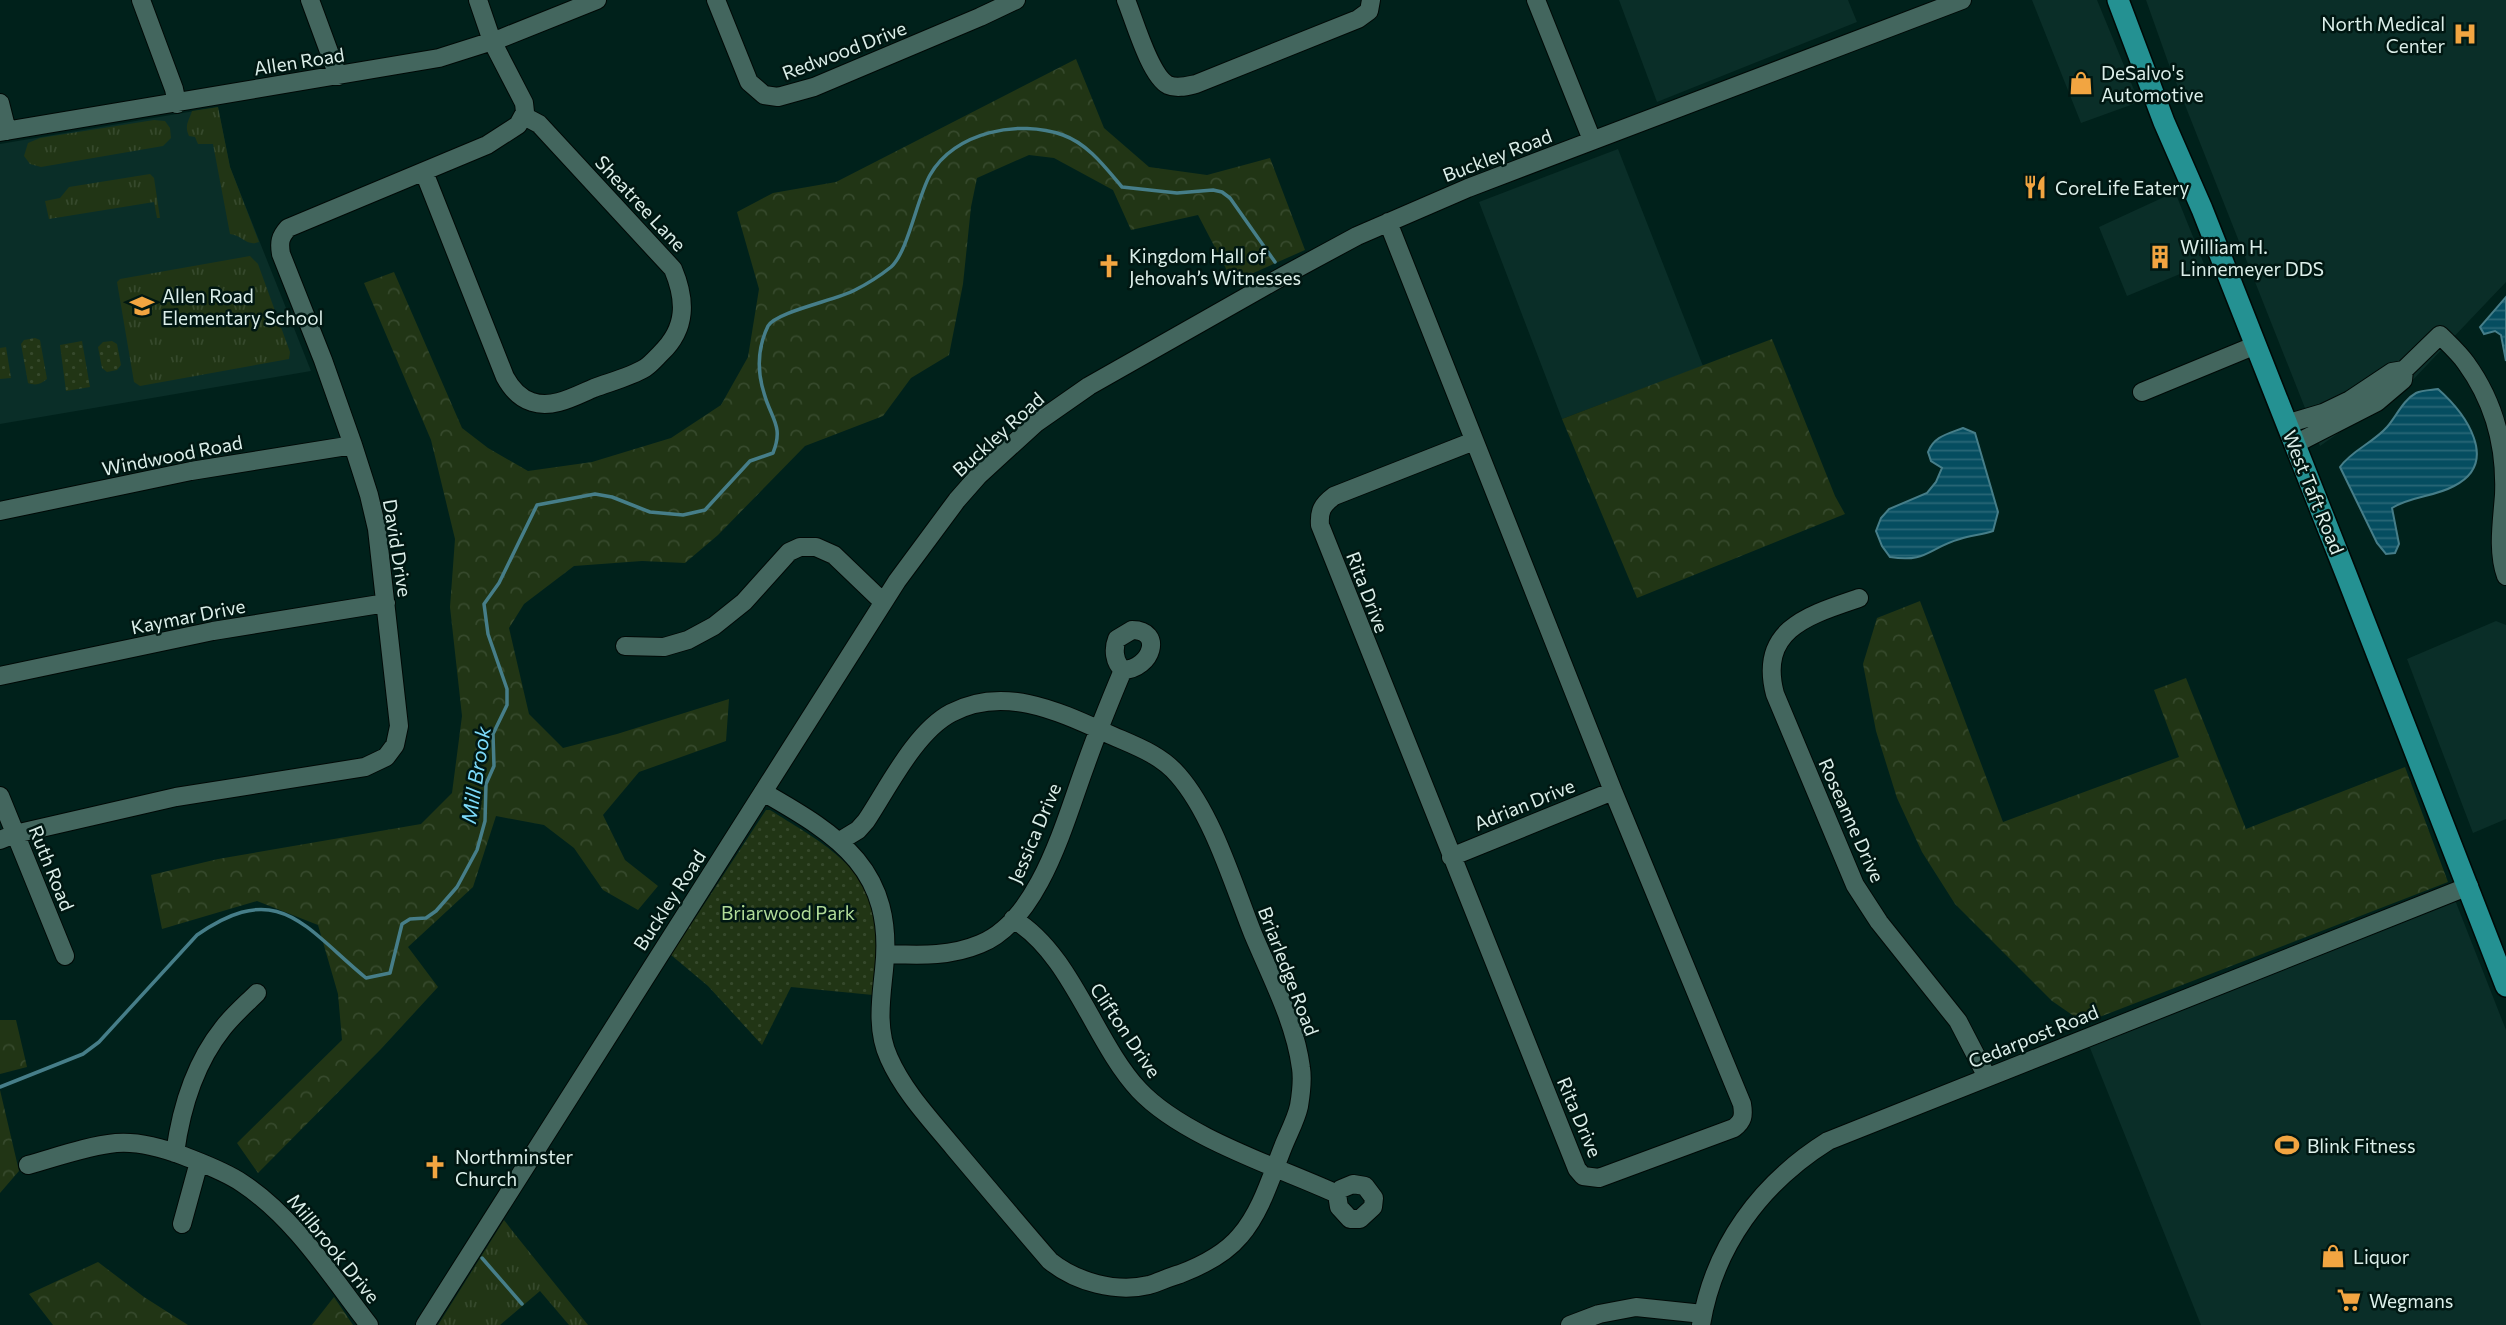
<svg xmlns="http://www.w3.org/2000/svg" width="2506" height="1325" font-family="Commissioner,sans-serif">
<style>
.built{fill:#0a2e28}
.grass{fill:url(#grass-tufts)}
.forest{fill:url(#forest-crowns)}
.park{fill:url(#park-dots)}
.water{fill:url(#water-rules);stroke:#467e89;stroke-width:2}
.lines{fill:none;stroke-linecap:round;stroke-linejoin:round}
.stream{stroke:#467e89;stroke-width:3.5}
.minor-casing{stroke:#000906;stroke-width:20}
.major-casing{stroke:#000906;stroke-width:24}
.minor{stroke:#43665e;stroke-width:18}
.major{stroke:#249192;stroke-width:21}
.labels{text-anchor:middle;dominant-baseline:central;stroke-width:5;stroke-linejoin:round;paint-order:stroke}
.poi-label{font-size:19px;fill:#dcefea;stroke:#001712;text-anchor:start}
.street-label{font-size:19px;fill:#dcefea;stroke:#001712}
.park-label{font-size:19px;fill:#b1dc99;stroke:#001712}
.water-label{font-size:21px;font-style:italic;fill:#7cdafa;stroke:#001712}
</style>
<defs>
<pattern id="grass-tufts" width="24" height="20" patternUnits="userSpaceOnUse" patternTransform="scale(1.75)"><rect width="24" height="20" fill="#213515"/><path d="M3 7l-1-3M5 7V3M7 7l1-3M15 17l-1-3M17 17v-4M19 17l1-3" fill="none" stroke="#36492c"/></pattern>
<pattern id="forest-crowns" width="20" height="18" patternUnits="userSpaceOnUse" patternTransform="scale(1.75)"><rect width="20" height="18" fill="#213515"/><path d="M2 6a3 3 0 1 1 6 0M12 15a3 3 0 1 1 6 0" fill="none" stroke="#36492c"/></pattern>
<pattern id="park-dots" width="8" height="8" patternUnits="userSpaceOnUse" patternTransform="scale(1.75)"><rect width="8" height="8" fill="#213515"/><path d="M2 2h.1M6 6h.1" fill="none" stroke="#36492c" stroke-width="1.8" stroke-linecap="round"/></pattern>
<pattern id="water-rules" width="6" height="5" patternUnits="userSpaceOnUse" patternTransform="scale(1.75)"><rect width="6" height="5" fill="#054d60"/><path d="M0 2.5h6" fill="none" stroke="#296777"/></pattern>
</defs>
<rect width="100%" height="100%" fill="#00211b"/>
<path class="built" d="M1619,0H1848L1857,22L1657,102Z
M2032,0H2097L2139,102L2081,123Z
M2146,0H2506V282L2408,385L2320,446L2168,62Z
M218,107L230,167L311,371L0,424V144Z
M1618,149L1703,366L1562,419L1479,202Z
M2175,192L2204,264L2127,296L2099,227Z
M2496,621L2506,625V819L2473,833L2407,659Z
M2455,900L2506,1030V1325H2201L2088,1043Z"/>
<path class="grass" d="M218,107L230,167L259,242C247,247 242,235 230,234L213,144H198L195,137L189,136C184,125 189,121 192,111Z
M154,120L165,121L170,128L171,138L163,146L41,167L30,164L24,156L28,143L40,138Z
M150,174L154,178L160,218H157L154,202L49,219L45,201L60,198L69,187Z
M250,256L258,264L290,352L289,359L140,386L134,382L117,282L120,279Z
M504,1220L514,1233L588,1325H569L540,1291L500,1325H438Z"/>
<path class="forest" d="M1076,59L1104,128L1149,167L1207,175L1270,158L1305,250L1233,282L1198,215L1131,230L1113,190L1054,158L1029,155L977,178L971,207L963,284L949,355L911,378L883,416L805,446L718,535L685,563L642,561L574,566L524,604L509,628L529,714L563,748L617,734L729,699L726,741L639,772L603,815L625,860L658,886L638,910L603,890L574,848L544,825L496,816L473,887L408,947L438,987L381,1049L258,1173L237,1143L342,1040L338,994L318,925L257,901L162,929L151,875L218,859L421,824L452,793L462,716L450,607L455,539L431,440L364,283L394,272L462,428L488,448L528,471L592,462L671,438L721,405L748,357L759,289L737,212L773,193L836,182Z
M1772,339L1835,496L1845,514L1637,598L1562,419Z
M1920,601L2003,822L2179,757L2154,690L2186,678L2246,829L2405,767L2448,882L2084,1023L2052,1001L1955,904L1922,852L1897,798L1876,731L1863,664L1877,618Z
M0,1020H16L27,1067L0,1074Z
M0,1090L19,1171L0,1193Z
M98,1262L144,1297L188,1325H53L29,1294Z
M334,1297L353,1325H312Z"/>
<path class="park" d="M35,338L40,340L47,379C41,384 36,386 28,383L21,344L24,340Z
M82,341L90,387L66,391L60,345Z
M112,341L117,344L121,365L117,370L107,372L102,368L98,347L103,342Z
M6,347L11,378L0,379V348Z
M766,810H770C814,838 866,863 876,919C881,943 876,971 873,995L791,987L762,1045L708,986L671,955Z"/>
<path class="water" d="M2506,297V361L2501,335L2495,331L2484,334L2480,327Z
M2438,389C2465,413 2501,462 2454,486C2434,497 2411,496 2392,508L2399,544L2395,553L2386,554L2377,543L2340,467C2352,450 2373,443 2387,427C2396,417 2403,400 2416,393C2422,390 2431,390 2438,389Z
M1963,428L1975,433L1998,512L1993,531C1982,535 1971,535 1960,539C1928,548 1927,563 1890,557L1882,546L1876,531L1881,518L1889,509L1927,493L1936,482L1942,468L1931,461L1928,452C1934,436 1948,434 1963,428Z"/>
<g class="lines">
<path class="stream" d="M0,1087L83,1054L99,1042L197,935C279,878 304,927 366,978L390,973L402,924L410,919L426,918L436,911L457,887L477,850L485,821L486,784L494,766L493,734L507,705V689L488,634L484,604L499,583L537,505L595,494L612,497L650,512L683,515L705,510L750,461L773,453C784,426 771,419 764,393C757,371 758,347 768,326C775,312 837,300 855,290C867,284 881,275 891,267C908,252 917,198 930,175C954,132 1019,119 1063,135C1088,144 1105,167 1122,187L1177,193L1213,190L1222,192L1230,198L1275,262
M482,1258L522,1304"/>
<g class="minor-casing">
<path id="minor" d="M141,0L174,89L177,104
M310,0L338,76
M716,0L749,82L764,95L778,97L814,87L980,17L1016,0
M1126,0C1134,19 1150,76 1168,85C1177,89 1187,86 1196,84L1358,19L1369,11L1371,0
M1536,0L1592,140
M0,103L7,131
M0,132L439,58L502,38L597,0
M424,172L505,377C511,388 519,398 532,402C553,409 575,396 594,388C610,382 630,377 645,368C651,364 656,358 661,353C687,328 686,300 673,269L539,124L524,116
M1388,222L1613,791L1742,1104C1744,1116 1743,1121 1734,1128L1599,1178L1583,1176L1577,1169L1320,525C1319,511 1322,505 1334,496L1474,441
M2142,392L2256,345
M2286,424L2323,413L2350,400L2392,372L2404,370L2440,335C2449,344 2459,353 2466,363C2495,403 2506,447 2504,495C2502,522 2497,551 2506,576
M2295,444L2377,402L2403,380L2404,370
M0,511L191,471L353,445
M1859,598C1809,615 1758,629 1775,694L1855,885L1879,922L1958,1021L1987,1077
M1132,630C1164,630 1152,669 1123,670C1114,662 1113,649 1117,639Z
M625,646L664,647L688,640L714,626L744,602L789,552L800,547H816L834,555L883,602
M0,676L213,631L386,603
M763,792C840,836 895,870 884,970C881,999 876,1030 889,1058C904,1092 931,1120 954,1148C986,1186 1018,1224 1050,1261C1076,1282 1116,1293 1149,1285C1159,1282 1169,1277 1180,1274C1201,1266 1225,1254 1240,1236C1261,1212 1271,1177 1283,1147C1288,1134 1296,1120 1299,1106C1301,1094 1303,1081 1301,1068C1295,1022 1271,977 1253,934C1233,884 1213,815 1178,775C1161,755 1136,746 1113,736C1062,713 1005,684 951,713C915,732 888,788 866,821L858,830L840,841
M0,796L65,956
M0,840L15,834L176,797L365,767L386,757L395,745L399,726L377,529L369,495L353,445L323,360L281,254C279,242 280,237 288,228L487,145L518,125L525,112L524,103L492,41L478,0
M1451,857L1613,791
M1013,919C1072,954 1094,1042 1139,1090C1183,1137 1278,1167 1337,1194
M886,954C919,955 949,957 980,944C1040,920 1065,820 1086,764C1097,733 1110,701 1123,670
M175,1153C181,1109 195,1063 223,1028C233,1015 246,1004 257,993
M28,1165C57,1157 87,1146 116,1143C139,1141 163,1148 184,1156C204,1164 224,1171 242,1183C295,1218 331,1276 369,1325
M1353,1184L1365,1186L1374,1198L1373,1207L1360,1219H1350L1339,1207L1337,1194L1341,1189Z
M182,1224L199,1162
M425,1325L897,581L957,500L979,475L1036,423L1089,386L1283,276L1357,236L1468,188L1962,0
M1570,1325L1599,1314L1636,1307L1703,1314
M1701,1325C1714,1246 1761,1183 1828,1141L2469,886"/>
</g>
<g class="major-casing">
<path id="major" d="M2118,0L2164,122L2202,209L2346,574L2506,986"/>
</g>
<use href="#minor" class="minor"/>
<use href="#major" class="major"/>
</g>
<defs>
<g id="hospital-bare" transform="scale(1.89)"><path d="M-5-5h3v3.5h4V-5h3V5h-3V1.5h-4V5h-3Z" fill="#f2a541" stroke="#001712" stroke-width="2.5" paint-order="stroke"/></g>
<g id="shop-bare" transform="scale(1.89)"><path d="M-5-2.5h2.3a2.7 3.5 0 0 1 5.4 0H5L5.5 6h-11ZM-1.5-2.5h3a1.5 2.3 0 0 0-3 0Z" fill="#f2a541" stroke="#001712" stroke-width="2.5" paint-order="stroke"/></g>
<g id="restaurant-bare" transform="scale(1.89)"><path d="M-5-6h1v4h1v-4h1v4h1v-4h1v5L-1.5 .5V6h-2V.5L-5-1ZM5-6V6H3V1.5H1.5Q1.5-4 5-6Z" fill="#f2a541" stroke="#001712" stroke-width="2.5" paint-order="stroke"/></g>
<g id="building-bare" transform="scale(1.89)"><path d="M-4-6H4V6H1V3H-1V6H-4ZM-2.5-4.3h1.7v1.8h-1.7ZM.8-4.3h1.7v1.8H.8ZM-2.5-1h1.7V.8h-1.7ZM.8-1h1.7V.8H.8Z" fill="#f2a541" stroke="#001712" stroke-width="2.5" paint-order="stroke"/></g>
<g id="church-bare" transform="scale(1.89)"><path d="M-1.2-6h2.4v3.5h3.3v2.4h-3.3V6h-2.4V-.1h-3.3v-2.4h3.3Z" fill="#f2a541" stroke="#001712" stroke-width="2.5" paint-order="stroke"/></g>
<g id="school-bare" transform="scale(1.89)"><path d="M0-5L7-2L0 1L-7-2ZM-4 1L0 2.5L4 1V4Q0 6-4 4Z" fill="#f2a541" stroke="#001712" stroke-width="2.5" paint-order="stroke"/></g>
<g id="stadium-bare" transform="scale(1.89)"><path d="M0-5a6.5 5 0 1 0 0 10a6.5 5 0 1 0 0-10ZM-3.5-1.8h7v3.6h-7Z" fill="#f2a541" stroke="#001712" stroke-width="2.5" paint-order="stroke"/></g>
<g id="supermarket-bare" transform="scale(1.89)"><path d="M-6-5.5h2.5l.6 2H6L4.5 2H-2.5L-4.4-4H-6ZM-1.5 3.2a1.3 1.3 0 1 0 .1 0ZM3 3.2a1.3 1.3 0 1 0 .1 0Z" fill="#f2a541" stroke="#001712" stroke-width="2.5" paint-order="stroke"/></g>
</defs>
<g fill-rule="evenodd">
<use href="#hospital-bare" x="2465" y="34"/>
<use href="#shop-bare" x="2081" y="83"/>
<use href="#restaurant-bare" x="2035" y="187"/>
<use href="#building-bare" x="2160" y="257"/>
<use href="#church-bare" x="1109" y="266"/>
<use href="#school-bare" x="142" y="306"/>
<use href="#stadium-bare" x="2287" y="1145"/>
<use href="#church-bare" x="435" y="1167"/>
<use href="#shop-bare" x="2333" y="1256"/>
<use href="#supermarket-bare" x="2349" y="1300"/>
</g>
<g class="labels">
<g class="poi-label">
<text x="2445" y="23" text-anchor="end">North Medical<tspan x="2445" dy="22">Center</tspan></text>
<text x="2101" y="72">DeSalvo's<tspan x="2101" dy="22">Automotive</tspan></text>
<text x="2055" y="187">CoreLife Eatery</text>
<text x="2180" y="246">William H.<tspan x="2180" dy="22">Linnemeyer DDS</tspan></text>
<text x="1129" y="255">Kingdom Hall of<tspan x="1129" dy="22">Jehovah’s Witnesses</tspan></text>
<text x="162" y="295">Allen Road<tspan x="162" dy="22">Elementary School</tspan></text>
<text x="2307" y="1145">Blink Fitness</text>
<text x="455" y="1156">Northminster<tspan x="455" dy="22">Church</tspan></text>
<text x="2353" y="1256">Liquor</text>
<text x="2369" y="1300">Wegmans</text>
</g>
<g class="street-label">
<text transform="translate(844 50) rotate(-21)">Redwood Drive</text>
<text transform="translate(299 61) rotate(-9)">Allen Road</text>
<text transform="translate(1497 155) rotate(-21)">Buckley Road</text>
<text transform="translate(641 203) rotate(47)">Sheatree Lane</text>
<text transform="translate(998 434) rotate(-42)">Buckley Road</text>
<text transform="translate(172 455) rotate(-11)">Windwood Road</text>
<text transform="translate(2314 492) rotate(68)">West Taft Road</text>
<text transform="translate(398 548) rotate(81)">David Drive</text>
<text transform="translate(1368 592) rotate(69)">Rita Drive</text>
<text transform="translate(188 616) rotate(-11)">Kaymar Drive</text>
<text transform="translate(1524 804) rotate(-22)">Adrian Drive</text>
<text transform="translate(1852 820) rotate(66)">Roseanne Drive</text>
<text transform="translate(1034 833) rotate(-67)">Jessica Drive</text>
<text transform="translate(52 868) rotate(68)">Ruth Road</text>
<text transform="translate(669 900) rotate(-57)">Buckley Road</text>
<text transform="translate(1289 971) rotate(69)">Briarledge Road</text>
<text transform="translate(1126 1030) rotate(56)">Clifton Drive</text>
<text transform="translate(2033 1036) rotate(-22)">Cedarpost Road</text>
<text transform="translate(1580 1117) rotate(67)">Rita Drive</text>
<text transform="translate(334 1248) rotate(51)">Millbrook Drive</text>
</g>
<g class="park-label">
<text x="788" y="912">Briarwood Park</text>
</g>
<g class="water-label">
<text transform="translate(475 775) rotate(-81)">Mill Brook</text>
</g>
</g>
</svg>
